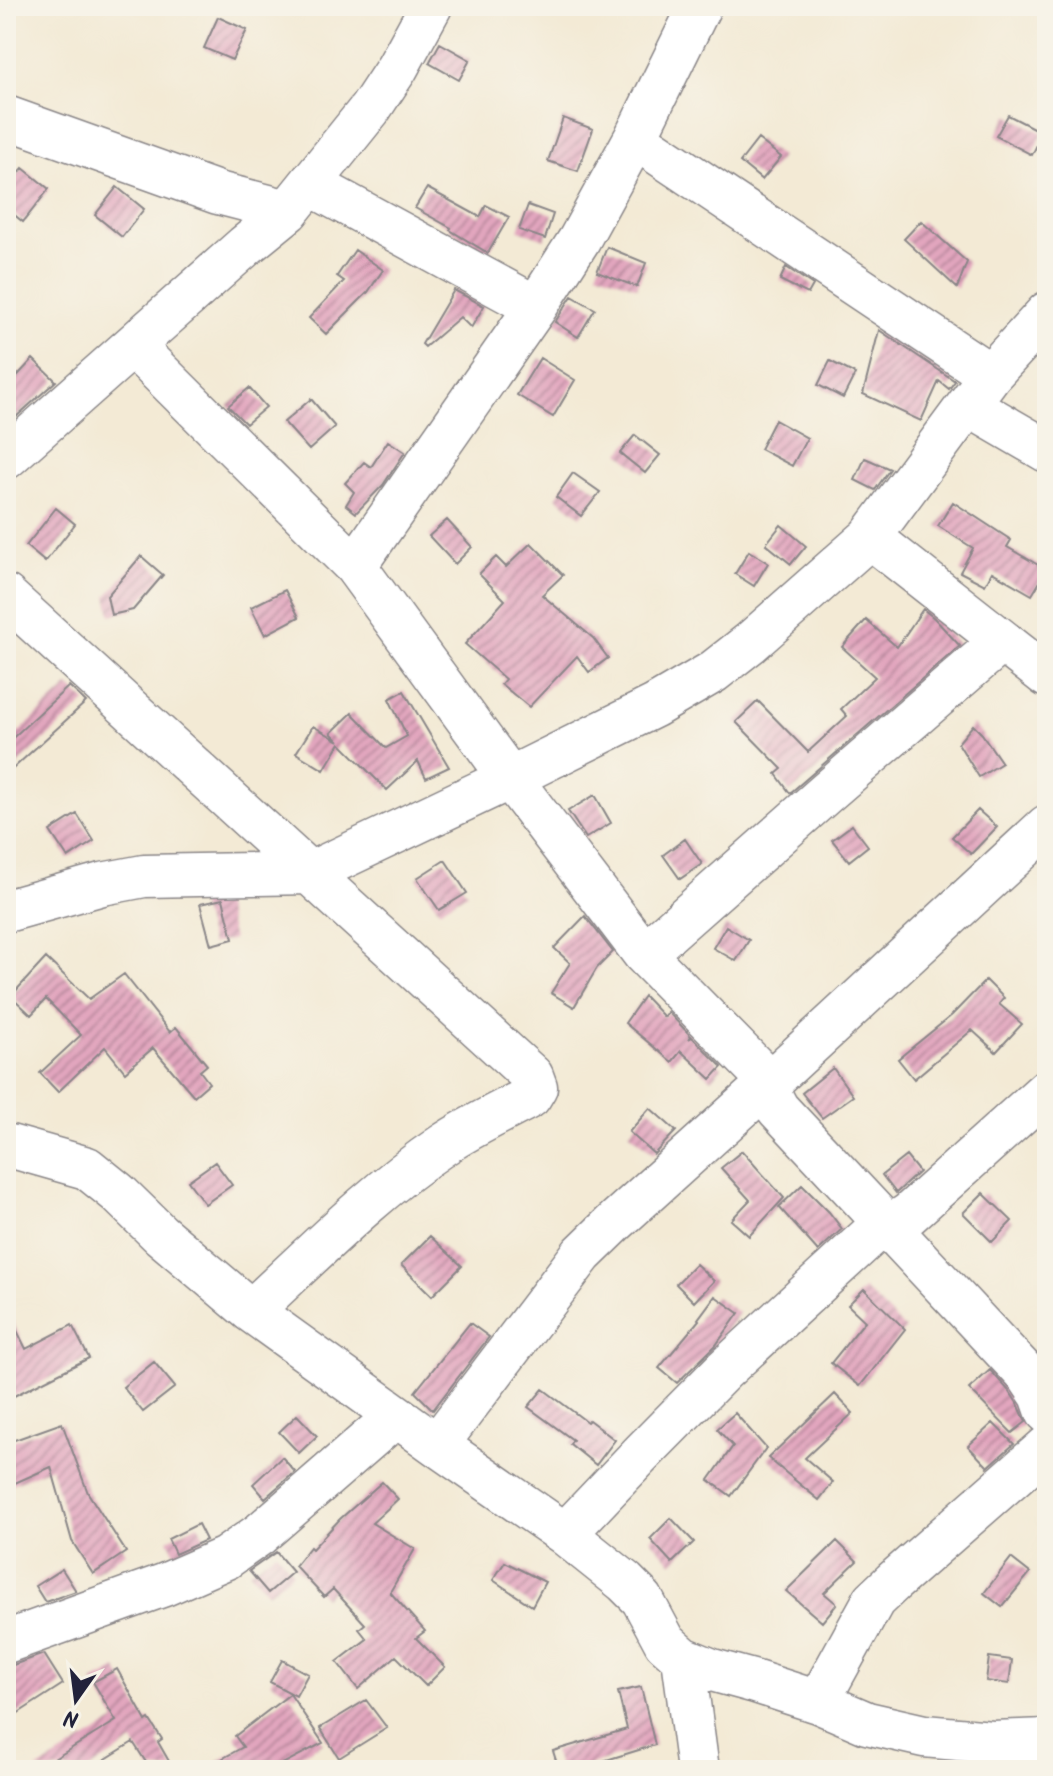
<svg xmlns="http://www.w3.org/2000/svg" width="1053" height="1776" font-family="Kalam,sans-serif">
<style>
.building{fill:url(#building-hatch)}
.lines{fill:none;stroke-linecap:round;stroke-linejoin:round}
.minor-casing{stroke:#8a8688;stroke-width:45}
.minor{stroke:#fff;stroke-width:42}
</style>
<defs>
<pattern id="building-hatch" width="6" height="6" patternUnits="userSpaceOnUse" patternTransform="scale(2)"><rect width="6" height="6" fill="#e2a6be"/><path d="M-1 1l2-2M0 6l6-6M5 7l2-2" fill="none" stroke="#b7879c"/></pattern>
</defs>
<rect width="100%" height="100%" fill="#f7f3e8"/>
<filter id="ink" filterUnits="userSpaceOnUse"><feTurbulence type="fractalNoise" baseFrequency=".0125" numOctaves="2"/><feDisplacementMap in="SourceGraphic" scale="16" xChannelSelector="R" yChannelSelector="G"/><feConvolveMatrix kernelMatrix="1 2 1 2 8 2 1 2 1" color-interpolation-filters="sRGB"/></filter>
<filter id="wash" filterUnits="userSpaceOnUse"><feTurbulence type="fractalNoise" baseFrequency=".006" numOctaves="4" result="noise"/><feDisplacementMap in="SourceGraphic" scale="32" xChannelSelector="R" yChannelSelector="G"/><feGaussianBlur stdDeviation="1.8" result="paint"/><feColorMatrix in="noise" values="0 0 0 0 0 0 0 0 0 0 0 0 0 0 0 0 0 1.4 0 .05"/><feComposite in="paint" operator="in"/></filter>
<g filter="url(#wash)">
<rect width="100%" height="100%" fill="#f3ead5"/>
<g id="blocks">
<path class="building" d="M218,17L247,30L232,60L204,48Z
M440,43L470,60L459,80L429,63Z
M1008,115L1043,133L1032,155L996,136Z
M563,118L593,129L578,171L548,161Z
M758,139L781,157L762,180L740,162Z
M23,168L49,189L23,222L6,208V189Z
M117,187L144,209L122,237L95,215Z
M427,188L480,217L486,205L509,217L488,253L450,230L451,228L415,208Z
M528,205L553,214L545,239L519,230Z
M921,221L967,262L957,288L904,239Z
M607,247L646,263L637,287L597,272Z
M355,250L383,270L368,292L326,334L309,318L344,281L337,276Z
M786,267L813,285L808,294L780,280Z
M454,290L484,306L471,328L460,317L425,347L422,344Z
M572,296L595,309L578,337L555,322Z
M879,330L955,381L949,389L939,381L921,421L863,394Z
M540,358L575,380L553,417L517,395Z
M33,359L56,381L6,426V388Z
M830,361L855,374L843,398L818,385Z
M249,388L266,407L246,424L228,406Z
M311,399L335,427L309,450L284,422Z
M775,420L807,438L792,466L760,449Z
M635,435L660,455L645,473L620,453Z
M388,441L405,452L383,485L356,513L346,505L354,492L345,483L364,462L371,467Z
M865,458L890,469L875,490L855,480Z
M573,473L600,492L581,516L556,497Z
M953,502L1011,540L1007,547L1047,570L1032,595L992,572L985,585L960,572L973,548L938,526Z
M56,508L75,524L45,562L26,546Z
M447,520L472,547L455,564L429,536Z
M781,525L806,546L791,564L766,544Z
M531,543L563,575L542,595L593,638L608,658L589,672L577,656L529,707L501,684L505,679L465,644L505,600L479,574L496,557L506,567Z
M749,551L768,563L754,586L735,574Z
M141,556L163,575L133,610L111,615L107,596Z
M285,590L299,617L265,635L251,607Z
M923,609L934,618L960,646L790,793L776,774L782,769L736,722L758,701L808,752L847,716L841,709L875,677L842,647L866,620L897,647Z
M69,686L86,702L6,775V744Z
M404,691L449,767L426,778L418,761L387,790L340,743L324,770L296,753L313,726L339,741L331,733L352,713L386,748L407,736L389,699Z
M973,725L982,734L1002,763L979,777L958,743Z
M595,795L611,823L586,838L568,811Z
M978,810L997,827L971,854L952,837Z
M77,814L94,841L68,858L50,831Z
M852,825L868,846L849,861L832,840Z
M685,839L702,864L680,879L663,855Z
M445,860L467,893L439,910L417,878Z
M223,899L233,939L211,945L200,904Z
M585,916L613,952L597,968L574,1007L551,993L570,963L554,948Z
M726,926L749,940L736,961L713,948Z
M46,958L89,999L124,974L170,1032L176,1027L207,1065L200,1071L209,1083L194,1096L153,1048L125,1072L105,1047L58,1092L40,1073L81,1035L46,999L31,1015L11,996Z
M986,980L1004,998L999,1004L1022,1024L996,1052L972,1030L914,1079L898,1059L952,1015Z
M644,996L664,1017L668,1012L691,1036L689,1039L692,1037L722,1067L711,1079L681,1051L672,1062L625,1023Z
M833,1068L853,1096L822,1118L802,1093Z
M650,1108L676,1131L654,1154L629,1132Z
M742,1151L784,1198L749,1236L731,1220L750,1200L721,1168Z
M906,1156L919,1172L896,1193L882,1175Z
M215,1162L232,1185L205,1204L188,1181Z
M802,1185L829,1212L842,1229L818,1251L779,1207Z
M983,1193L1012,1221L992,1242L963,1213Z
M430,1236L462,1266L432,1296L401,1265Z
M696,1264L714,1281L694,1302L676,1284Z
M864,1289L905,1329L860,1386L831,1363L865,1321L848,1305Z
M715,1296L739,1313L716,1345L677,1383L659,1368L699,1320L698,1319Z
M6,1308L26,1349L72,1325L89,1358L6,1400Z
M470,1323L489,1337L433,1410L415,1392Z
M154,1362L175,1387L143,1412L123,1387Z
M990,1370L1010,1392L1019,1406L1026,1422L1012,1433L969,1389Z
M543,1389L587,1422L589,1420L615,1440L596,1465L570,1444L573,1440L528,1407Z
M835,1394L853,1413L805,1458L833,1482L819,1500L768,1458Z
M735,1413L766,1448L731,1496L709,1480L733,1446L717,1429Z
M297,1415L317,1436L299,1453L279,1432Z
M62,1423L88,1493L126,1552L93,1574L72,1541L51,1467L6,1487V1443Z
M993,1423L1014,1444L988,1467L968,1446Z
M282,1457L295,1472L265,1498L253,1484Z
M382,1482L398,1499L372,1523L415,1549L390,1592L425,1631L416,1638L445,1667L426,1686L396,1656L358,1689L337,1662L367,1639L359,1629L365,1624L333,1589L324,1597L295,1566L310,1547L312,1549L340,1519Z
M671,1518L694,1542L672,1563L650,1539Z
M198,1524L206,1540L175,1554L168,1539Z
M837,1541L857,1561L824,1593L837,1604L822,1622L786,1591Z
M276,1552L293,1572L268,1593L249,1571Z
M1011,1558L1030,1573L1002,1607L984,1593Z
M505,1562L545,1582L532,1606L493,1580Z
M62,1569L76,1591L45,1602L35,1586Z
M44,1654L63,1684L6,1721V1669L13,1665Z
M989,1657L1012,1660L1009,1684L986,1681Z
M282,1660L308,1674L296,1696L270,1682Z
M117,1669L146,1721L149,1719L162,1739L158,1742L174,1770H151L133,1742L88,1770H36L116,1721L93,1682Z
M641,1687L655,1745L574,1770H559L553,1751L627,1729L618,1692Z
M290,1694L323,1743L271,1770H202L243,1747L235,1736Z
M366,1700L387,1728L339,1758L320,1728Z"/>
</g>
</g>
<g filter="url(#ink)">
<use href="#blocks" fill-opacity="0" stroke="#8a8688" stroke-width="2"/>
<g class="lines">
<g class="minor-casing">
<path id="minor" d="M6,117L218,193L288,211
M635,138L990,375
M310,184L536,307
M133,346L355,566L510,778L644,954L770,1082L772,1098L778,1109L1029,1377L1041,1395L1047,1412
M968,405L1047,451
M6,458L245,246L288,211L370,109L397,68L431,6
M870,537L1047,676
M355,566L536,307L579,240L635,138L700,6
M6,596L532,1076L536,1087L530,1097C502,1112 471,1126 443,1145C373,1192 313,1254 251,1311
M6,911L102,884L144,876L310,873L510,778L655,706L713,672L750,643L870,537L990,375L1047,313
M644,954L825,794L1002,641
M6,1145L87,1168L118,1193L160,1234L251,1311L437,1445L565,1534L625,1582L642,1599L665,1642L683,1658L712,1670L756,1682L818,1702L867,1723L924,1736L992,1742L1047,1740
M437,1445L582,1254L615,1222L770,1082L1047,826
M565,1534L643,1452L724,1370L884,1223L900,1220L909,1214L1047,1090
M6,1642L164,1585L226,1558L260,1534L396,1416
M683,1658L698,1770
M818,1702L874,1600L893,1582L1047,1447"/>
</g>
<use href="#minor" class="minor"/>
</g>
</g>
<rect width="1053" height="1776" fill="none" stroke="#f7f3e8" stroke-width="32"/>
<g transform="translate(76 1700) rotate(194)" stroke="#f7f3e8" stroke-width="6" paint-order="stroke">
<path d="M0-6L14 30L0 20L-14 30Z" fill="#22223b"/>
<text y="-12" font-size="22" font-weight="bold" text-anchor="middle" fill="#22223b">N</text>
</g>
</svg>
